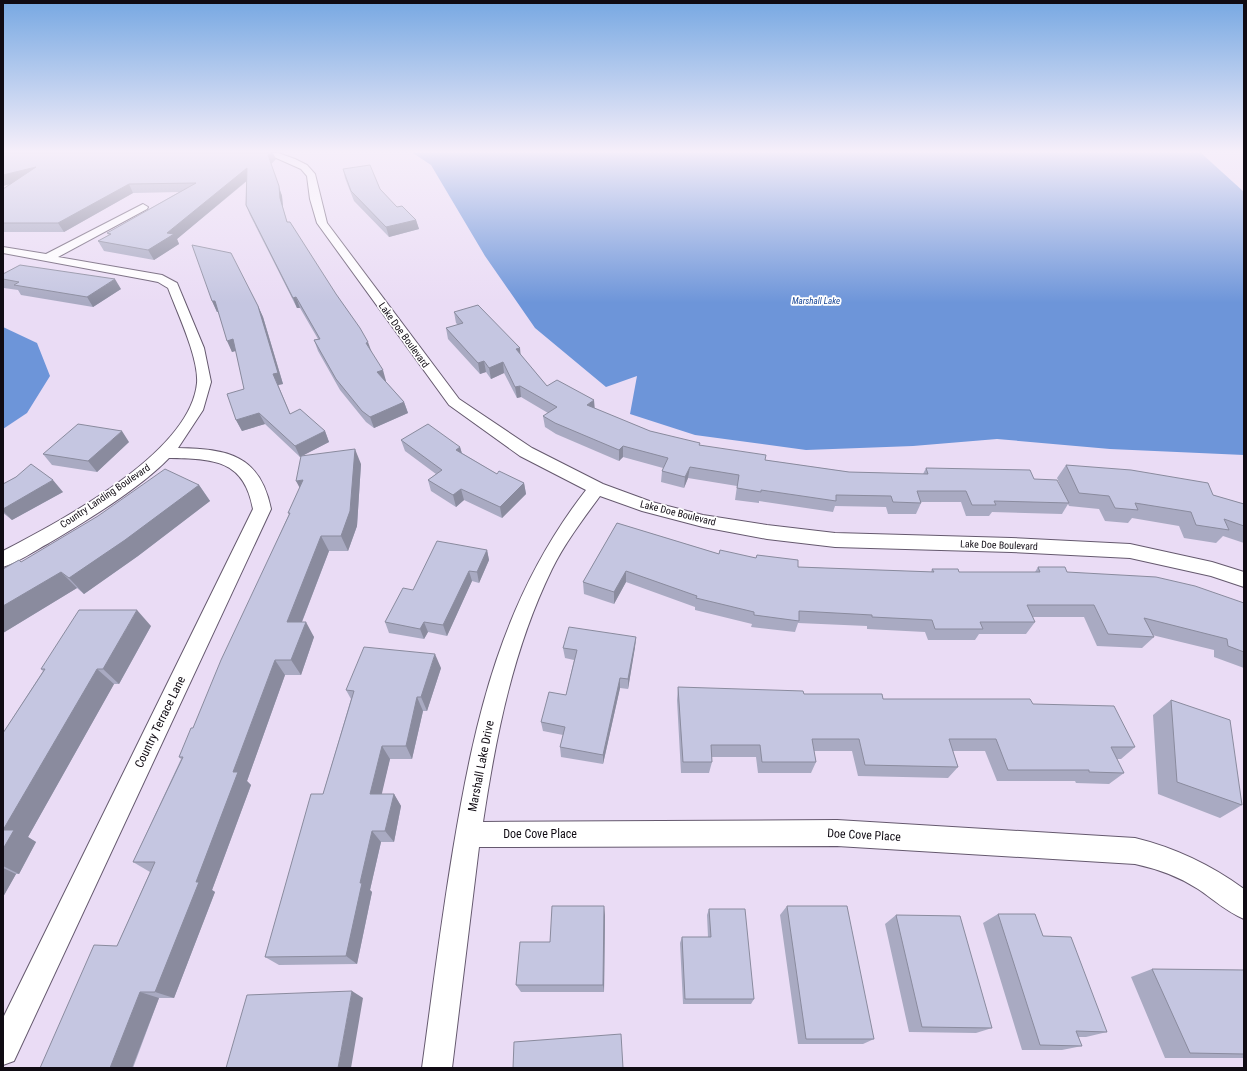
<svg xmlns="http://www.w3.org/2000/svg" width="1247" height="1071" font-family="'Roboto Condensed',sans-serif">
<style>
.water{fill:#6d95d9}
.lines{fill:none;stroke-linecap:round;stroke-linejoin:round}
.street-casing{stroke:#65596e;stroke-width:2}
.street{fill:#fff;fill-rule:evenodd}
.wall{fill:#a9aac2}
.shaded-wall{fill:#8a8b9e}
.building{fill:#c5c6e1;stroke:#8a8b9e}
.labels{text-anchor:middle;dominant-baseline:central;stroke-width:3.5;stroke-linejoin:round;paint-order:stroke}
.far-water-label{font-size:9px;font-style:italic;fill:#174595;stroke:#fff}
.street-label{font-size:10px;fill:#100b13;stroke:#fff}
.near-street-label{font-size:12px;fill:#100b13;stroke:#fff}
</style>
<rect width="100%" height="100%" fill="#eadcf5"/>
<path class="water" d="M413,153H1201L1244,192V455L1110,449L997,439L913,446L806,450L695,435L630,414L637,376L606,387L535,328L485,256L431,165Z
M3,327L37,343L50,376L27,413L3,429Z"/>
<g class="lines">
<g class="street-casing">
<path id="street" d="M265,153H278L295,159L307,165L315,174L327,223L459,399L532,448L603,484L652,502L703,515L767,525L835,533L1011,538L1130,544L1212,562L1244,572V587L1211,576L1130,558L1011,552L835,547L767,539L703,527L642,511L600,496C583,519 565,543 552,569C513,649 496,735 483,822L837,820L1135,838C1176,848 1211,865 1244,889V919C1227,912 1213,899 1198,889C1178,876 1158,869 1135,864L837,846L479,847L452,1068H422C432,995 441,922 453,850C475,717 502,598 586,490L520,456L449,405L317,223L310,199L307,176L301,169Z
M143,204L148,207L147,209L58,257L162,275L177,283L204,348L211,382L203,410L178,448C228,449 260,455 271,509L14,1061L3,1065V1018L253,509C244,459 213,459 169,458C139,489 86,521 49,543C34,551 19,562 3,567V551C60,521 190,454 197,383C199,358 177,312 168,288L158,282L148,280L3,253V247L46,254Z"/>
</g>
<use href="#street" class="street"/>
</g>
<path class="wall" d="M3,153L276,159L271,164L282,196L283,208L287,222L371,351L386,381H385L404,402L408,413L374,428L366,422L340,390L318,351L314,340L318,339L300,308H297L250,215L246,205L247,181L177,239L179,244L154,260L104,251L98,241L109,235L107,233L179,192L133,193L64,232H3V189L11,183L3,186Z
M343,169L416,220L419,229L389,237L354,201L345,178Z
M3,274L121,289L93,307L21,295L18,290L4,288L3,287Z
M212,301L258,306L263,317L283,384L278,385L290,414L325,431L329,442L302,456L361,464L357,526L348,551H329L302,622L314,637L301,675H285L247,781L251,785L212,890L215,892L174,998H159L133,1068H40L117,946L150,872L133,862L181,759L179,757L193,728L289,514L288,513L300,488L301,456L300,457L265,424L242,431L236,420L244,389L236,351L232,352L218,312H217Z
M454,312L520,354L547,386L595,409L650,431L700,445L765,460L849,472L923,474L926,468L1034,479L1063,492L1057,478L1066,465L1213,495L1244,504V543L1223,536L1216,543L1184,538L1179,526L1132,518L1128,523L1105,521L1099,509L1069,506L1068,504L1062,514L992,512L989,516H966L961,502H921V503L916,514H888L886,507L835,506L833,512L759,501V503L735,500L737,486L688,478L684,488L661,482L662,471L663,468L623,457L619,461L556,434L545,427L543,416L548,413L521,397L517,398L504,373L491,379L486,372L480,374L448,339L446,328L458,325L456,323Z
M401,440L460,447L462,453L497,474L524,483L526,494L502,518L464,500L456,507L431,491L428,480L436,474L405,451Z
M129,442L97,472L52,465L43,454Z
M16,477L63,492L12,520L3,513V484Z
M199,485L210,501L138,556L84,594L77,588L3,633V569L21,562Z
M617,523L719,554L756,558L757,555L798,567L931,572L932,569L959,572H1035L1038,567L1244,603V668L1214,657V650L1152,635L1154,637L1142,648L1097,646L1084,617H1033L1035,622L1026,634H979L975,640H928L925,632L867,629V626L798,623L795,632L751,627L752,624L695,610V607L626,582L614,604L584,594L583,582Z
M487,550L489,560L479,583L472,581L447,636L428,632L424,639L389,633L385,622L413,590Z
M151,626L119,684H114L28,837L36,842L19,874H16L3,897V733L43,671L41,669Z
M636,637L635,647L628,689L620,688L603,764L561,757L560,747L563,735L543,731L541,722L566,695L574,660L565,658L563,648Z
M441,668L427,711H423L412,759H390L381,794H394L401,806L394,842H381L370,890L372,892L357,964L279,965L265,957L323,794L351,699L346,690Z
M678,687L883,699L1033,704L1135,747L1121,759H1117L1124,773L1109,784L1076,783L1075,781H997L985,751H953L958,767L948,778L858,776L852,751H814L816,762L811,773H758L756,757H712V762L709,773H681L677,700Z
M1171,700L1242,805L1220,818L1158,794L1153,715Z
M787,906L874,1039L863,1044H798L780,915Z
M709,909L754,999L751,1004H683L680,943L682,937H708L707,915Z
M998,914L1043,936L1107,1032L1086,1037H1078L1082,1046L1062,1050H1022L983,923Z
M605,915L604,992H521L516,985L550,942Z
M896,915L992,1028L976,1033L909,1032L885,924Z
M1152,969L1244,970V1058H1165L1131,977Z"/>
<path class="shaded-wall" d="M270,153H273L276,159L271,164L282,196L283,208L290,232L280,198L268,155Z
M36,167L42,176L3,186V175Z
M247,168L251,177L177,239L179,244L154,260L148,250L167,233Z
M129,184L133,193L64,232L58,223Z
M416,220L419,229L389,237L386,227Z
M115,279L121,289L93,307L87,297Z
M296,297L300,308H297L293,298Z
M212,301H215L220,311L217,312Z
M258,306L263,317L283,384L278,385L295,425L273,374Z
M233,339L238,350L232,352L227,341Z
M368,342L372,353L366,343Z
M520,348L521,359L516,349Z
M484,361L486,372L480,374L478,363Z
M503,362L504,373L491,379L489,368Z
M383,370L386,381L380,383L377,372Z
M520,386L521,397L517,398L515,387Z
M594,400L595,411L587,405Z
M404,402L408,413L374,428L370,417Z
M259,413L265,424L242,431L236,420Z
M122,431L129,442L97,472L88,461Z
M325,431L329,442L300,457L295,446Z
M623,446V457L619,461V450Z
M460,447L463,458L456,450Z
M355,449L361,464L357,526L348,551L341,536Z
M690,467L688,478L684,488L685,477Z
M53,480L63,492L12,520L3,511V509Z
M303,480L304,496L296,481Z
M524,483L526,494L502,518L500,507Z
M199,485L210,501L138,556L84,594L69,578Z
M461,489L464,500L456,507L453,495Z
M321,536L329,551L296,637L287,622Z
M487,550L489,560L479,583L477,572Z
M469,571L472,581L447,636L443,625Z
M626,571V582L614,604V592Z
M61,572L77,588L3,633V606Z
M137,610L151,626L119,684L103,669Z
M306,622L314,637L301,675L291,660Z
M424,622L428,632L424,639L420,629Z
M636,637L635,647L628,689V679Z
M435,654L441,668L427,711L421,697Z
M275,660L285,675L247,781L251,785L212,890L215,892L174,998L155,992L196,882L233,772Z
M97,669L114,684L28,837L36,842L19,874L3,866V830Z
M620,678V688L603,764V755Z
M417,697L423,711L412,759L406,746Z
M382,746L390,759L379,806L370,794Z
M394,794L401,806L394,842L385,831Z
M372,831L381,842L370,890L372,892L357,964L346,956L360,883Z
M3,868L16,874L3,897Z
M604,906L605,915L604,992L603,985Z
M352,991L363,998L351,1068H338Z
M140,992L159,998L132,1068H110Z"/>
<path class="building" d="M3,153H270L268,155L279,186L280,198L287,222H290L336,294L360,328L368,342L366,343L383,370L377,372L404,402L370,417L362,411L336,379L314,340L320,339L296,297L293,298L246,205L247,168L167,233L174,234L148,250L98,241L111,234L107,233L196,183L129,184L58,223H3V189L36,167L3,175Z
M370,165L380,189L397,207L402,206L416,220L386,227L351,191L343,169Z
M192,245L231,253L258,306L278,373L273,374L290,414L300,409L325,431L295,446L259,413L236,420L227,394L244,389L233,339L227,341L215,301H212Z
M20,265L115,279L87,297L14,285L19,282L3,279V274Z
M478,305L520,348L516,349L547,386L557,380L594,400L587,405L650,431L700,443L699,445L766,455L765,460L849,472L928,474L926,468L1030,470L1034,479L1057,480L1069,503L994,501L996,505H972L966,491H917L921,503L893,502L891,496L836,495V501L761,490V492L737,488L739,475L690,467L685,477L662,471L668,458L623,446L619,450L555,423L543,416L557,407L520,386L515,387L503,362L489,368L484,361L478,363L446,328L463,323L454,312Z
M78,424L122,431L88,461L43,454Z
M428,424L460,447L456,450L497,474L499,471L524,483L500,507L461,489L453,495L428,480L442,470L401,440Z
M355,449L350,511L341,536H321L287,622H306L291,660H275L233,772H238L196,882H199L155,992H140L110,1068H40L94,945L117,946L155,862H133L183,757H179L191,728H193L221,660L290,513H288L303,480L296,481L301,456Z
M31,464L53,480L3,509V484L16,477Z
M1066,465L1131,470L1208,483L1213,495L1244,504V526L1224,519L1229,530L1196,525L1191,512L1135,503L1138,510L1115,508L1109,496L1079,493Z
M165,469L199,485L125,540L69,578L61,572L3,606V569L19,560L21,562L98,516Z
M617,523L719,554L720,550L756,558L757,555L798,560V567L934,572L932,569H958L959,572H1040L1038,567H1065L1067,572L1156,577L1195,586L1244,603V652L1228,646L1227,639L1144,618L1154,637L1108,634L1094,605H1027L1035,622H980L983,629H935L932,620L872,617V615L799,611V621L754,615V612L696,598L697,596L626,571L614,592L583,582Z
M437,541L487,550L477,572L469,571L443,625L424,622L420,629L385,622L403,588L413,590Z
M79,610H137L103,669H97L3,830H14L3,849V733L45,669H41Z
M569,627L636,637L628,679L620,678L603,755L560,747L565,727L541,722L549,692L566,695L577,650L563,648Z
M364,647L435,654L421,697H417L406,746H382L370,794H394L385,831H372L360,883H362L346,956L265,957L311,794H323L354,691L346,690Z
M678,687L803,691L804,694H882L883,699H1030L1033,704L1114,706L1135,747H1111L1124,773L1089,772V770H1008L996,739H949L958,767L865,765L859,739H812L816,762H762L760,745H711L712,762H683Z
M1171,700L1230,720L1242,805L1177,782Z
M552,906H604L603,985H516L520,942H550Z
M787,906H847L874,1039H806Z
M709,909H745L754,999H685L682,937H711Z
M998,914H1035L1043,936L1071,937L1107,1032L1076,1031L1082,1046L1040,1045Z
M896,915L960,916L992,1028L922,1027Z
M1152,969L1244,970V1054L1190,1053Z
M352,991L338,1068H226L247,995Z
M621,1034L623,1068H513L514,1042Z"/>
<linearGradient id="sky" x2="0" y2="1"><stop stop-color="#77a8e2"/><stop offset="0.5" stop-color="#f6effa"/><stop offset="1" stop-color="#f6effa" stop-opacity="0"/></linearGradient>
<rect width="1247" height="303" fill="url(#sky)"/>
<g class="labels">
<g class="far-water-label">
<text x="816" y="301">Marshall Lake</text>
</g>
<g class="street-label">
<text transform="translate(404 335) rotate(54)">Lake Doe Boulevard</text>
<text transform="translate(105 496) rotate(-34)">Country Landing Boulevard</text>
<text transform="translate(678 513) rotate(14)">Lake Doe Boulevard</text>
<text transform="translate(999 545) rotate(2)">Lake Doe Boulevard</text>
</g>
<g class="near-street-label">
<text transform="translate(160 722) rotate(-64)">Country Terrace Lane</text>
<text transform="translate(481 766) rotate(-79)">Marshall Lake Drive</text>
<text x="540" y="834">Doe Cove Place</text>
<text transform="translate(864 835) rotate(3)">Doe Cove Place</text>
</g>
</g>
<rect width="1247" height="1071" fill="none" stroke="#100b13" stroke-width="8"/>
</svg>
